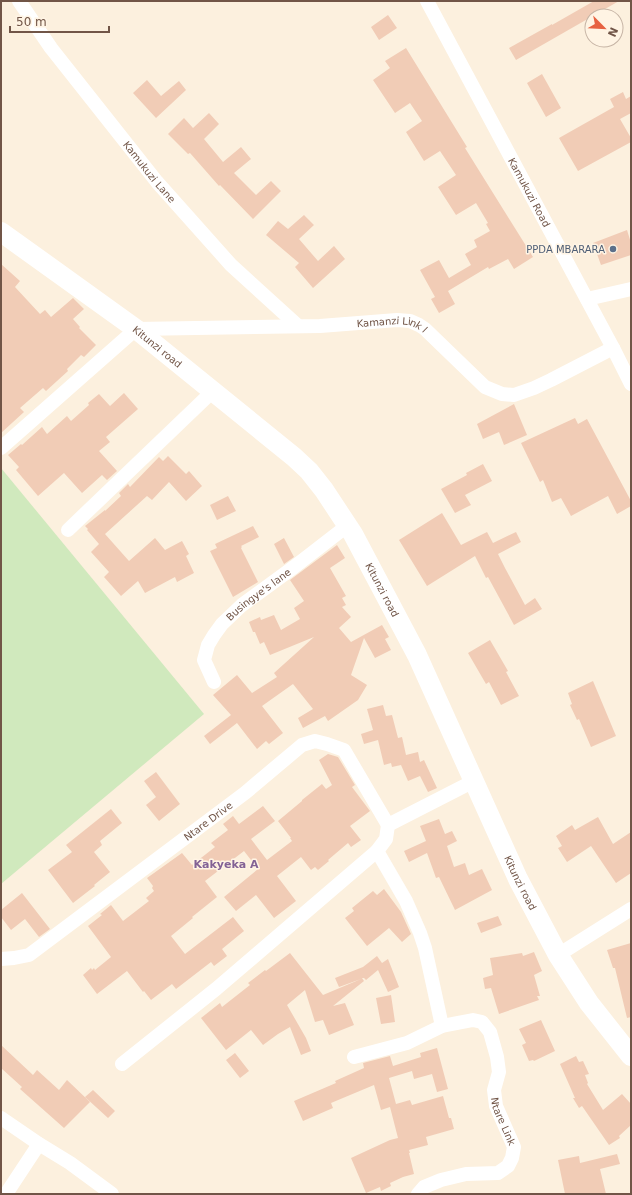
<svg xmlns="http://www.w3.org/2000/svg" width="632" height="1195" font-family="'DejaVu Sans',sans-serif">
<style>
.green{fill:#d0e9bd}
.building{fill:#f1ccb6}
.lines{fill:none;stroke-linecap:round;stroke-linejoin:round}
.street{stroke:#fff;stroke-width:14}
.secondary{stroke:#fff;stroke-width:20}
.service-dot{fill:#5c6f8a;stroke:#fff4e4;stroke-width:1.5}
.labels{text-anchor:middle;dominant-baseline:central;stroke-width:3;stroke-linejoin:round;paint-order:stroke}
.street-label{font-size:10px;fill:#715547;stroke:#fff4e4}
.service-label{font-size:10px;fill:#4e5e75;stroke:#fff4e4;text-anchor:end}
.neighbourhood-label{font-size:11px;font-weight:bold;fill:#836295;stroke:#fff4e4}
</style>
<rect width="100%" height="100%" fill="#fcf0de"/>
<path class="green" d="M1,468L204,714L1,884Z"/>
<path class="building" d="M594,1H619L516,60L509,48L552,24V25Z
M388,15L397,28L379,40L371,27Z
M406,48L467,147L465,148L533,257L514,269L508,259L489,269L488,267L448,291L455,304L439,313L431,299L435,297L420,270L439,260L449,278L471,265L465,254L477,247L474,240L490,231L486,224L488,223L476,203L456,215L438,187L456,175L440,151L424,161L406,132L422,121L410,103L395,113L373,80L390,68L385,61Z
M542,74L561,108L546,117L527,83Z
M147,80L161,96L179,81L186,90L156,118L133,93Z
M623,92L626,99L631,96V113L620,119L631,138V142L578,171L559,138L614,107L610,99Z
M209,113L219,124L204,139L223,162L241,147L251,159L234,173L256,195L271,181L281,191L253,219L220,185L219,186L190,153L188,154L168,134L184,118L193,128Z
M304,215L314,225L299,239L318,261L334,246L345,259L313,288L295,267L299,263L266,235L278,221L288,229Z
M627,230L631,243V255L601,265L593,243Z
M1,264L20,281L15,287L40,314L45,310L51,317L73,298L84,309L73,319L80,327L79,328L96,345L84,357L81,355L67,369L68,371L46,391L43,388L20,408L24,412L1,433Z
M124,393L138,409L106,437L110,442L99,451L117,471L107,480L102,475L82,493L64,473L38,496L16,470L19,467L8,455L21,444L22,445L42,427L47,434L67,416L71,421L89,405L88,403L99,394L110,406Z
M514,404L527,435L504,445L499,432L483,439L477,424Z
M575,418L578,424L587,419L631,501V506L617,514L608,496L571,516L561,498L552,502L543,480L540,482L521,443Z
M168,456L186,474L189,471L202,486L186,501L169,482L152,500L147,496L105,534L129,561L155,538L165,550L182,541L189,554L186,556L194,573L177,582L175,577L145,593L138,581L121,596L104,577L109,572L91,552L99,544L87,530L88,529L85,526L105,510V511L121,496L119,493L128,484L130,487L159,457L163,461Z
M483,464L492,481L465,495L471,505L455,513L441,489L467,475L466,473Z
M228,496L236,511L217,520L210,505Z
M442,513L461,545L487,532L493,543L516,532L521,542L498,554L505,568L525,605L535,598L542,609L514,625L488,577L486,578L475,556L427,586L399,540Z
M253,526L259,537L241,546L242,547L241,548L258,582L233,597L210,551L217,548L215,544Z
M284,538L294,557L284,564L274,544Z
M337,545L345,558L330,568L346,596L342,598L346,605L342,607L351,617L339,628L351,642L382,625L389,637L385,639L391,650L375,658L364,638L351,675L367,685L358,700L328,721L325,716L303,728L298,718L313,709L293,684L262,706L283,733L269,744L266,741L257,749L237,723L210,744L204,736L231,715L213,695L237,675L252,693L277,677L274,673L314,637L270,655L264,642L260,644L255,632H253L249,622L260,617L261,620L274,615L281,630L300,619L294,608L304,601L290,580Z
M490,640L508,671L506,672L519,696L501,705L489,682L486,684L468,653Z
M593,681L616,736L591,747L579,719L577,720L570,705L572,704L568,693Z
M383,705L386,716L392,715L398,738L402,737L406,755L418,752L420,762L424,760L437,788L428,792L420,776L408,781L401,765L392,767L391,763L384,765L378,740L364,744L361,734L373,730L367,709Z
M328,754L338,757L355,785L352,787L370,811L350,826L361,840L351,847L348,843L328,860L329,861L318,870L315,867L311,870L301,857L277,876L296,901L274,918L256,895L236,911L224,897L258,869L244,851L205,881L217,897L192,917L193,918L171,936L185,954L233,917L244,931L222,949L227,956L214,966L211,962L176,989L172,984L151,1000L144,991L143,992L127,971L97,994L83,975L91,968L92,970L94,968L95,970L111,957L88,926L102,915L100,914L111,905L123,921L149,901L146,898L154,891L152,888L153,886L147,878L182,853L192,865L215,847L211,843L228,830L223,824L233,816L239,824L263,806L275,821L251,839L267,860L292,841L290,838H291L278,821L302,801V800L322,784L326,789L332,785L319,760Z
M156,772L180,804L159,821L146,805L156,797L144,781Z
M111,809L122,823L100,841L102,845L94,852L110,872L94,885L95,886L73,903L48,870L72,852L66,845Z
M598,817L613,844L631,832V873L616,883L591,846L567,862L558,848L562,846L556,836L572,825L575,830Z
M439,819L445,834L452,831L457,841L447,846L454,867L465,863L469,875L482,869L492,890L455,910L439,877L436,878L427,853L409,862L404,851L426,841L420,826Z
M384,889L401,912L411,934L402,942L389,928L367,946L345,918L354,911L352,908L373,891L377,895Z
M22,893L50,929L39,937L25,919L11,930L1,917V910Z
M498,916L502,925L481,933L477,923Z
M631,943V1017L627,1018L615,968H613L607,950Z
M534,952L542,971L534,975L540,996H537L539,1000L499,1014L491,988L485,989L483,978L493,975L490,958L522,953L523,956Z
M290,953L323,995L361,979L339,987L335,978L363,967L377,956L382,963L388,959L399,987L388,992L378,970L366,980L364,978H362L364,981L333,1006L345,1003L354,1025L329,1035L323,1020L315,1022L305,990L287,1005L306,1038L311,1051L301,1055L290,1027L278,1034L263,1045L251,1030L226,1050L201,1018L220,1003L222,1007L250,985L248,983L265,970L266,971Z
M391,995L395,1022L381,1024L376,998Z
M541,1020L555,1051L534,1061L533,1060L529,1061L522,1045L526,1043L519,1029Z
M1,1045L33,1075L37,1070L59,1090L67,1080L90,1102L64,1128L20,1089L22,1087L1,1068Z
M437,1048L448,1089L437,1092L432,1074L414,1079L412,1071L389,1078L396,1104L410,1100L412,1105L443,1096L449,1118H451L454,1129L426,1137L428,1145L409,1150L410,1153H409L414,1174L403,1177L390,1183L391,1186L381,1191L380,1187L366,1193L351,1158L390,1140L398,1138L390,1107L381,1110L374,1085L331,1103L333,1108L303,1121L294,1101L336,1083L335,1081L364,1068L363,1063L390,1056L393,1066L421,1057L420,1053Z
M235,1053L249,1071L240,1078L226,1060Z
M576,1056L579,1062L583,1061L589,1074L585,1075L588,1083L587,1084L603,1110L622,1094L631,1104V1125L619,1136L620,1138L609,1145L582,1106L579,1108L573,1098H575L560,1064Z
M93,1090L115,1111L108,1118L85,1097Z
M617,1154L620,1164L600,1169L606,1194H565L558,1160L579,1156L580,1163Z"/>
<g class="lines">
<g class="street">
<path id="s1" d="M19,1L51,48L157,182L231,265L298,326"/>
<path id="s2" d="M427,1L613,348L631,384"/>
<path d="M587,299L631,289"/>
<path id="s3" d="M1,448L136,329L320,326L397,320L410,321L419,325L425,329L485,387L502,394L514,395L534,388L551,380L613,348"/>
<path d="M68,530L213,391"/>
<path id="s4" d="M214,682L204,660L208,645L214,635L222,624L242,605L294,567L347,526"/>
<path d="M388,825L474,781"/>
<path d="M377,851L406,901L420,933L425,948L442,1026"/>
<path d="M558,955L631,909"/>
<path id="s5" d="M1,959L14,958L29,955L245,793L302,745L315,741L327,744L344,750L388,825"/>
<path id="s6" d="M354,1057L407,1043L442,1026L473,1020L482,1022L490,1032L497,1057L499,1072L494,1090L496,1106L514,1147L512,1158L508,1166L498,1173L466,1174L441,1180L424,1187L418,1194"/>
<path d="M122,1064L216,989L377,851L386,839L388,825"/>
<path d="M1,1118L39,1144L70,1163L112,1194"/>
<path d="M6,1194L39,1144"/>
</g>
<path class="secondary" id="s7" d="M1,232L136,329L294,457L309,471L324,490L353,534L417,655L518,879L558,955L589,1003L631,1056"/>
</g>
<circle class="service-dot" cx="613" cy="249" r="4"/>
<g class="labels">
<g class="street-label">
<text stroke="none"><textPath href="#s1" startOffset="215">Kamukuzi Lane</textPath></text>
<text stroke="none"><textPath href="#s2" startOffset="217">Kamukuzi Road</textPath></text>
<text stroke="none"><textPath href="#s3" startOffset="437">Kamanzi Link I</textPath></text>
<text stroke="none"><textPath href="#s7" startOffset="194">Kitunzi road</textPath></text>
<text stroke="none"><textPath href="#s7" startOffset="530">Kitunzi road</textPath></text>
<text stroke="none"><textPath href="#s4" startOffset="112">Busingye's lane</textPath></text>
<text stroke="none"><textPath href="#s5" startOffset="252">Ntare Drive</textPath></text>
<text stroke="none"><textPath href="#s7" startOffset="854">Kitunzi road</textPath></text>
<text stroke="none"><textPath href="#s6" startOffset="240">Ntare Link</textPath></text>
</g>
<g class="service-label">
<text x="605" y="249">PPDA MBARARA</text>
</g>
<g class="neighbourhood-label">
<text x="226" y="864">Kakyeka A</text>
</g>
</g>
<rect width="632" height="1195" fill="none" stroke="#715547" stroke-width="4"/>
<g transform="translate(604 28) rotate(114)"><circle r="19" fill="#fff4e4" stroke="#c6b4a5"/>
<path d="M0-3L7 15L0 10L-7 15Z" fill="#e76242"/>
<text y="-6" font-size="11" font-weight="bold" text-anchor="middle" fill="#715547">N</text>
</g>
<path d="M10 26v6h99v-6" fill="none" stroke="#715547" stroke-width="2"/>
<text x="16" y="26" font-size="12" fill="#715547" stroke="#fff4e4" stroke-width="3" paint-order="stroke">50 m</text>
</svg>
